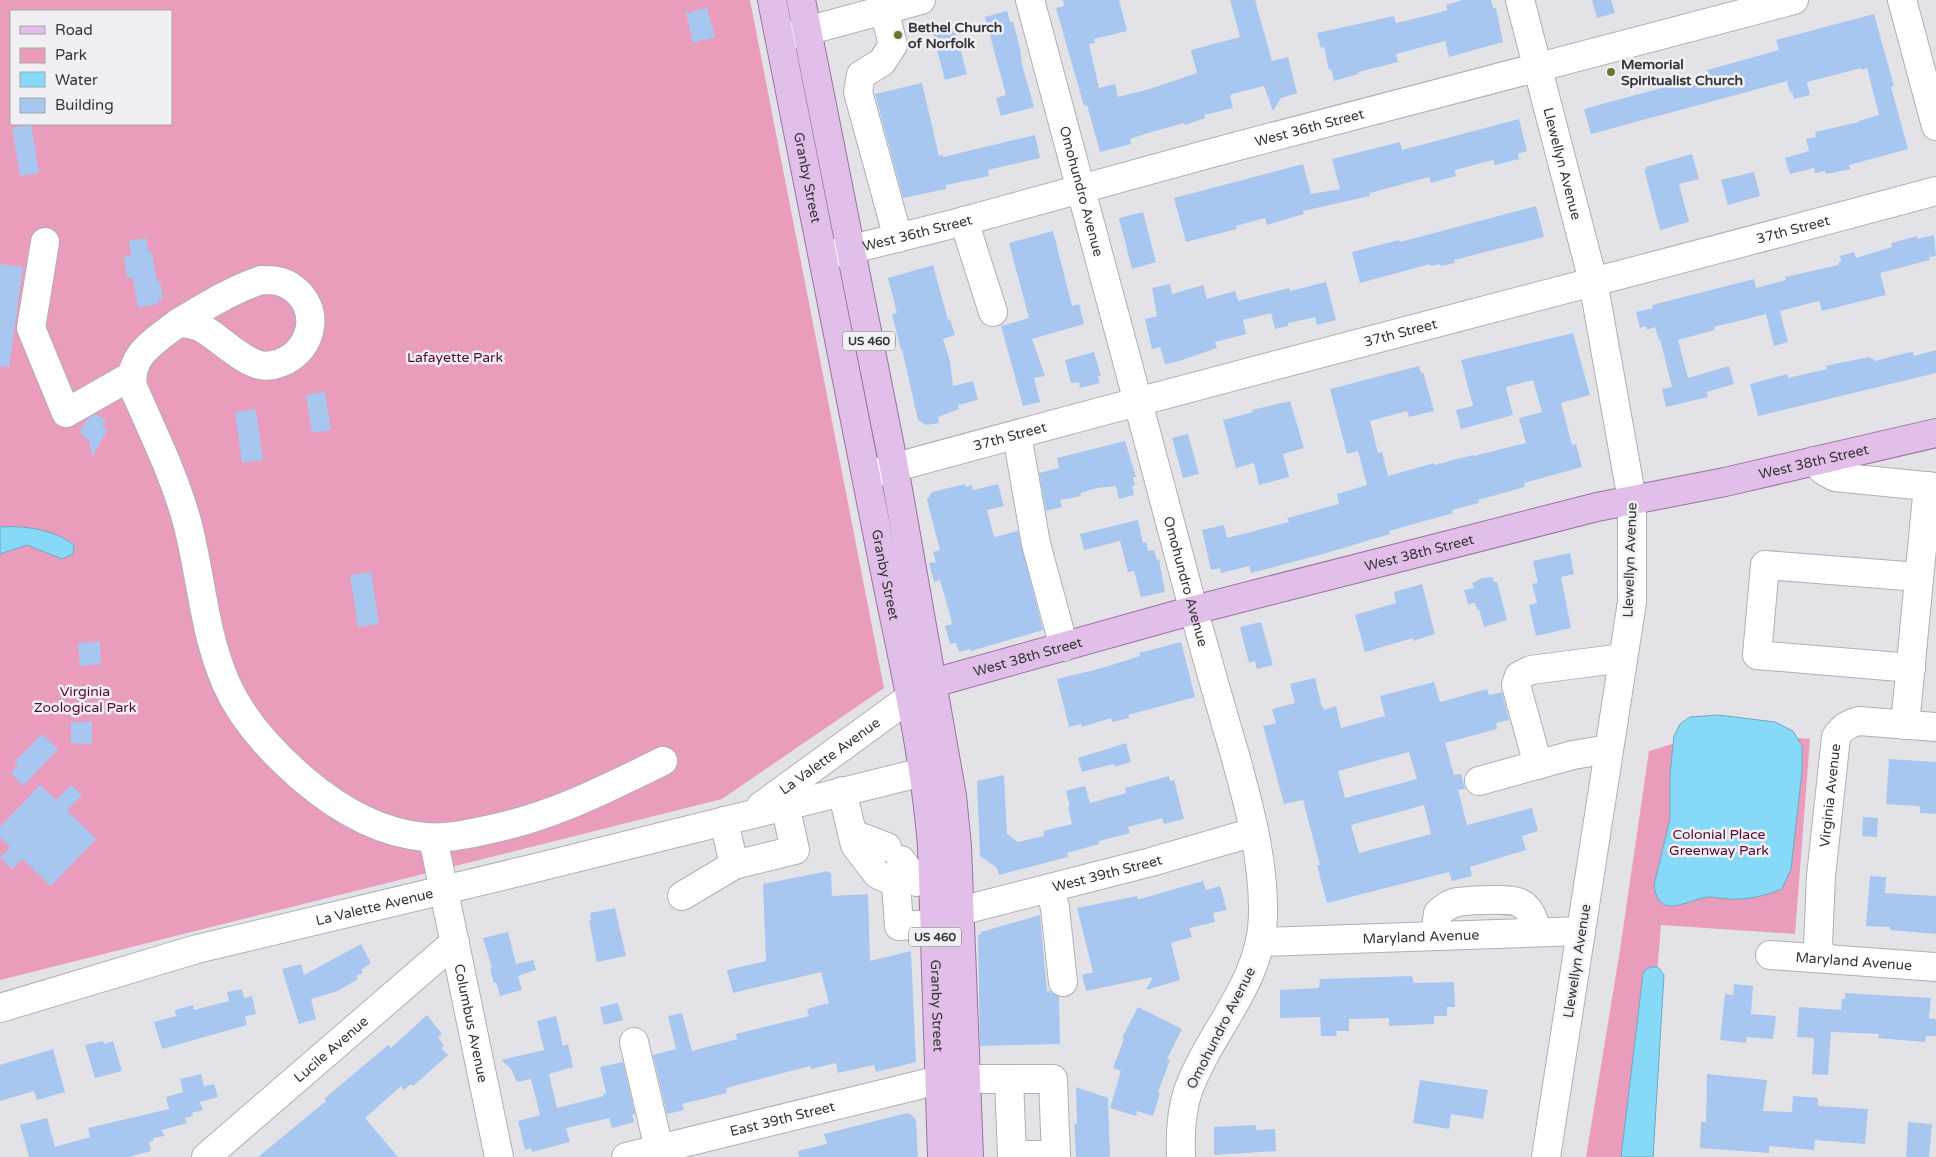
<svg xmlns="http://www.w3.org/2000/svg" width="1936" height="1157" font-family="'Varela Round',sans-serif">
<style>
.park{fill:#ea9cbc;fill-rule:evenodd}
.water{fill:#86daf7;stroke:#6ea9be}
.building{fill:#a7c7f1;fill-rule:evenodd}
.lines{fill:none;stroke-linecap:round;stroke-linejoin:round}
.minor-casing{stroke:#b0afb3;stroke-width:30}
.major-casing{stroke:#9973a1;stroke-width:30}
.minor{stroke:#fff;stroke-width:28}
.major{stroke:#e2bfe9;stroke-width:28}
.poi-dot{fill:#637a2c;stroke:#f0f0f4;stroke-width:2}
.labels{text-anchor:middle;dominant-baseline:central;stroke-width:5;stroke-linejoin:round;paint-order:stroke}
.shield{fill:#f0f0f4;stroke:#6e6e70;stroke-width:1}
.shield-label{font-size:12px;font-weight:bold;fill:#363638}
.poi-label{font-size:14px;font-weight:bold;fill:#363638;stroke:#f0f0f4;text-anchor:start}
.street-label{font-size:14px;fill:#363638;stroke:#f0f0f4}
.park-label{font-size:14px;fill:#560834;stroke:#f0f0f4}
</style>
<rect width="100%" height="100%" fill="#e3e3e7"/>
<path class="park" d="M0,0H750L884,688L722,799L0,980ZM11,11H171V124H11Z
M1715,731L1810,739L1795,934L1661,925L1642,1157H1586L1620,950L1649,751Z"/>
<path class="water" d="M0,527C23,525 56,530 74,545L73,554L62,559L27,545L0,554Z
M1718,715L1775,722L1793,731L1802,746V771L1791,869L1782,889C1765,896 1747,900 1729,899C1723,899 1716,897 1710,897C1688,898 1659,923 1654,885L1670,819V774L1674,736L1680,724L1690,717Z
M1652,967H1658L1664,975L1653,1157H1621L1643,974L1646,969Z"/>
<path class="building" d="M1063,0H1119L1127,31L1094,39L1095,43L1089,44L1099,88L1115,84L1118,97L1150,89L1197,73L1191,50L1240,37L1230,0H1255L1272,61L1288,57L1297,93L1281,98L1273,111L1264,86L1232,94L1230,96L1233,108L1204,115L1205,118L1185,125L1184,123L1148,133L1130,139L1131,144L1100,152L1087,105L1084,106L1056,8L1064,6Z
M1463,0H1491L1493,8H1496L1503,42L1449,57L1445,41L1396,54L1398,62L1358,72V74L1334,81L1331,69L1329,70L1324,47L1321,48L1317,33L1394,16L1396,23L1438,13L1447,10L1446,5Z
M1592,0H1611L1615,13L1597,18Z
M707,8L715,37L693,43L686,13Z
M1007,11L1010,22H1013L1020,48L1022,65L1034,107L1001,116L996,98L1006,95L985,17Z
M1874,14L1894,86L1891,87L1908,149L1849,165L1851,169L1826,174L1825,171L1815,173L1814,168L1790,174L1785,158L1809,151L1806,139L1816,137L1815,132L1859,122V121L1879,115L1867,68L1861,70V68L1807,82L1810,95L1794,99L1792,92L1790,93L1787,81L1591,134L1584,109L1709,75L1707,70L1779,50L1776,40Z
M954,26L967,74L945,80L932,31Z
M922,83L939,156L943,155V157L1035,135L1040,158L988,170L989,176L946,185V189L903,198L875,94Z
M1519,119L1527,151L1518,154L1519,159L1495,165L1493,160L1455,170L1456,176L1431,183L1429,177L1370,193V196L1303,211L1304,214L1267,225L1265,218L1236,226L1237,229L1186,242L1174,198L1303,164L1311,194L1340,189L1332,159L1400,142L1402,150Z
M31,124L39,173L20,176L12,128Z
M1692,154L1699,179L1679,184L1689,222L1660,230L1644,169H1646V167Z
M1754,172L1760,196L1728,205L1721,180Z
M1536,206L1544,237L1454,260L1455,263L1441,266L1440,264L1431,266L1430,264L1360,283L1352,252L1399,240L1400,242Z
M1143,212L1156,262L1132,269L1119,218Z
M1053,231L1072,306L1079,304L1084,324L1032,339L1045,376L1034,378L1040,402L1023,406L1001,326L1029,318L1009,243Z
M1934,235L1936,256L1929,257L1930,260L1880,273L1886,295L1822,311L1819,301L1780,311L1788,342L1774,346L1766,314L1714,327L1715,330L1678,340L1688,378L1729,366L1734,384L1707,392L1708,397L1666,407L1662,389L1672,387L1660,339L1659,340L1655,327L1647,330L1646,326L1640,328L1636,312L1653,308L1652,305L1754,279L1756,288L1786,280L1785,277L1839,265V262H1841L1840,256L1854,252L1856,258L1892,247L1891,243L1917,236L1918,239Z
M146,238L149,253H152L157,282L160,281L163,299L158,301V304L138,307L133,278H127L124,257L131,256L129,241Z
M0,264L23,267L9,367L0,366Z
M933,265L948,320L950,319L955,335L943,339L950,361L953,386L973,381L978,400L958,405L959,409L938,417L939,423L926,425L918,420L902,349L901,350L892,314L897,313L888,278Z
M1326,282L1336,320L1317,325L1315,317L1288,323V326L1275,329L1271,313L1243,320L1246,334L1215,342L1217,348L1176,362L1165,364L1160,347L1152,349L1145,319L1157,316L1152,288L1170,284L1172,294L1203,285L1207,299L1235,291L1238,301L1289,288L1290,291Z
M1573,333L1590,395L1561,403L1572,445L1576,444L1582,467L1524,483L1525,487L1478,500L1479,503L1452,510L1453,513L1389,531L1390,534L1323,554L1251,573L1249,566L1221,573L1220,568L1211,570L1202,530L1224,525L1227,538L1289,522L1287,518L1339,504L1337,494L1367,485L1358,451L1347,454L1330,389L1419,366L1421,373L1423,372L1434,411L1409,417L1407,411L1370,421L1378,453L1382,452L1388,476L1434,463V465L1473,455L1474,456L1526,443L1519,418L1542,412L1533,380L1506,387L1513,415L1461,429L1456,410L1473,406L1461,360Z
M1936,350V373L1758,416L1750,384L1787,374L1788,378L1827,369L1826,366L1834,364L1870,357V359L1873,358L1874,361L1906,353L1913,352L1914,356Z
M1094,352L1101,376H1098L1100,383L1080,388L1079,382L1071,383L1065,360Z
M325,392L331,430L312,433L306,395Z
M1290,401L1304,448L1283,454L1289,477L1259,485L1254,463L1236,468L1223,420L1253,412L1252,410Z
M256,409L263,460L242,463L235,412Z
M96,414L106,420L102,426L108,429L92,457L89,440L84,437L80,431L87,419Z
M1188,434L1199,474L1183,478L1172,438Z
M1125,441L1136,477H1133L1135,485L1132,486L1134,495L1119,499L1116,486L1097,488L1080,493L1081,496L1060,500L1062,507L1046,511L1039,473L1059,468L1057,458Z
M965,484L966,487L972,485L973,490L998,484L1004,506L987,510L994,537L1018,531L1043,630L971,651L970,649L959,652L956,643L950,644L945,626L952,624L950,615L940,580L934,582L929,563L936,562L933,552L940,550L927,500L932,492Z
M1138,520L1143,543L1146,542L1148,551L1154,550L1157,560L1159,559L1165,592L1141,597L1134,571L1128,572L1120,541L1084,550L1080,534Z
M1570,553L1574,574L1561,577L1571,628L1536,636L1529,605L1537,603L1532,584L1538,583L1533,561Z
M371,572L379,624L358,627L350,575Z
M1493,577L1494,582H1497L1507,620L1484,627L1479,609L1477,610L1475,603L1468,604L1464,590L1474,588L1472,583L1482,578Z
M1422,584L1435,634L1413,641V638L1365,652L1355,615L1396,603L1394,592Z
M1261,622L1273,665L1257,669L1255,661L1249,663L1240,627Z
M100,642L101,664L80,666L78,643Z
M1181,642L1195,697L1128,715L1129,718L1112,722L1111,718L1082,727L1081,724L1069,727L1057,679L1102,668L1140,656L1139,653Z
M1315,678L1322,708L1324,707V710L1336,706L1341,728L1385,716L1380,696L1434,682L1440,702L1487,689L1489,695L1502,692L1509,720L1496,723L1497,729L1445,743L1454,775L1461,774L1465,789L1458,790L1467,825L1532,808L1538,831L1522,836L1526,850L1470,867L1472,876L1452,881L1449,872L1327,903L1317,865H1320L1303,800L1284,804L1263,726L1276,723L1272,709L1295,703L1290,684ZM1409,752L1417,779L1345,798L1338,771ZM1424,805L1431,834L1359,853L1351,825Z
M71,722H92V744L71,743Z
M42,734L58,749L23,786L11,773L18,766L14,762Z
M1126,743L1131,762L1115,767L1114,764L1082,772L1078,758Z
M1889,759L1936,762V814L1920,813V807L1917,806L1886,804Z
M1004,775L1007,834L1018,842L1044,836L1043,831L1072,824L1068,807H1070L1066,791L1085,786L1090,803L1126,793L1125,788L1169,776L1170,781L1174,780L1184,819L1164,824L1162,818L1128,827L1130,833L1099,841V844L1067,853L1068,857L999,875L997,868L980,856L977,781Z
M40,785L56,800L71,785L82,795L67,810L96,839L51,886L22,859L12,869L0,858L10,847L0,837V827Z
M1863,817L1878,818L1877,837L1862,836Z
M828,871L829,873H831L832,896L868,894L870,961L911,951L916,1062L876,1072L874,1065L838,1073L836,1063L811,1069L810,1066L726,1088L727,1093L682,1104L684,1110L667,1114L653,1055L676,1049L668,1016L682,1013L692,1051L737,1039L736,1034L809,1016L807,1009L829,1003L821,972L733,993L727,970L766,961L763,884Z
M1870,876L1886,877L1885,893L1936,896V934L1890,930V927L1866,926Z
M1203,881L1206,890L1220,886L1227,910L1213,913L1215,922L1189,928L1192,937L1171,943L1180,980L1146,990L1153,977L1086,991L1082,975L1093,972L1077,908L1137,896L1138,899H1140Z
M615,908L626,956L597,962L589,920H591L590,913Z
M1040,915L1047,991H1050L1059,997L1060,1044L980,1046L978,935L981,934V932Z
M508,932L516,964L533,960L536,970L518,976L522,990L500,996L496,982L494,983L490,969L492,968L483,938Z
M361,944L371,963L361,970L363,973L356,976L358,979L338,991L311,999L316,1019L299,1024L282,969L301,964L304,975Z
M1412,976L1414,983L1454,982L1455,1007H1447V1016H1434V1024L1389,1026V1018L1349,1019V1031H1336L1337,1036H1321L1320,1017L1280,1018V990L1319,988L1320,979Z
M1734,984L1753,986L1751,1014L1776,1016L1773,1039L1747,1037L1746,1043L1720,1040L1725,994L1733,995Z
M242,989L244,998L252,996L256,1014L245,1016L247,1025L162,1049L154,1022L176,1016L175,1010L193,1005L194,1010L229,1001L227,992Z
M1845,993L1931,998L1929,1018L1936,1019V1036H1926L1925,1042L1878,1038L1879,1034L1831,1032L1828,1075L1812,1074L1814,1038L1797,1037L1799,1007L1841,1010L1842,999H1845Z
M618,1003L623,1020L604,1025L600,1007Z
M1138,1007L1182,1029L1167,1059L1170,1060L1158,1092L1160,1093L1153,1116L1137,1111L1136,1116L1110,1108L1121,1071L1113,1068L1124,1039L1122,1038Z
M427,1015L442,1034L438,1037L444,1046L441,1048L448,1055L413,1086L411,1084L404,1090L401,1086L365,1118L398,1157H258L326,1101L324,1099L388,1045L391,1048Z
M556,1016L563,1046L568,1044L573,1067L549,1074L557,1108L604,1096L603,1094L606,1093L600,1067L623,1062L635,1114L632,1115L634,1122L612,1128L609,1118L566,1128L570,1142L532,1152L531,1148L525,1150L518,1121L540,1115L531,1079L517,1082L511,1069L501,1060L544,1050L537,1021Z
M103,1041L104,1044L113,1041L122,1071L95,1078L85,1045Z
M53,1049L65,1092L37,1100L34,1091L0,1101V1065Z
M201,1074L204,1086L214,1084L218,1097L200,1102L203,1110L192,1113L193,1116L185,1118L187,1123L162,1130L164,1136L153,1138L154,1140L149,1142L151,1151L129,1157H29L20,1125L47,1118L55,1147L90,1137L88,1128L169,1109L166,1097L183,1092L180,1079Z
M1707,1074L1767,1080L1763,1111L1792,1112L1793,1096L1818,1098V1106L1868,1109L1865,1144L1815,1140L1814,1150L1769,1146V1153L1700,1148L1701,1122H1706Z
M1420,1080L1488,1090L1483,1119L1451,1114L1449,1129L1413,1123Z
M1076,1087L1108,1098L1110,1157H1076L1074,1124H1077Z
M907,1113L912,1115L916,1120L918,1157H799L798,1151L827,1144L824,1134Z
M1908,1122L1932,1124L1929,1157H1906Z
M1256,1125V1130L1275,1129L1276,1151L1214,1155V1127Z"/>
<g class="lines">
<g class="minor-casing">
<g id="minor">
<path id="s1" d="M1030,0C1085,199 1136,398 1190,597C1204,647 1218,698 1233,748C1248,802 1264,858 1263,915C1262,983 1210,1030 1188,1091C1181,1112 1180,1135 1181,1157"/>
<path id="s2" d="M1520,0L1593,281L1632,500V602L1546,1157"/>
<path d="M1902,0L1936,126"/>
<path d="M884,10L893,45L882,62L861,75L858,92L898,238"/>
<path d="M784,37L921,0"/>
<path d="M964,221L993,312"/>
<path d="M45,242L31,328L66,413L131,376"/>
<path id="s3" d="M828,255L957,223L1219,151L1794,0"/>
<path d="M261,280C271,280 281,280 290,286C325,308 312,357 273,365C268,366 260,366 254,363C234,355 219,337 200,327L190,324L178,323C204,307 232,290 261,280Z"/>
<path d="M178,323C155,341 128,355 133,387C152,430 173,473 186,518C201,572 203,631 226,683C242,720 273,753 303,779C337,808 379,833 425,837C444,839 463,835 482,831C549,818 602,791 663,761"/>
<path d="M1017,435L1036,544L1064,647"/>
<path d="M1814,461L1824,471L1835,477L1936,487"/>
<path id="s4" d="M867,475C1222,377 1580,287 1936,191"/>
<path d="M1911,668L1757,655L1765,565L1919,577"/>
<path d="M1905,725L1928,486"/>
<path d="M1538,765L1516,685L1519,676L1531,670L1623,658"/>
<path d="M1479,781L1573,755L1609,749"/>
<path d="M842,791L855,845L877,874L896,883L899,926L934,924"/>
<path id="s5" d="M761,806L909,698"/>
<path d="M724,821L734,865L795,850L785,805"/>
<path d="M853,834L887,847"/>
<path id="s6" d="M433,838L499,1157"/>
<path d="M901,860L917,882"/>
<path d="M1050,888L1055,908L1063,982"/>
<path d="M682,896L734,865"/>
<path id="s7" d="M960,911L1151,862L1254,832"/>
<path d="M1435,936L1438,913C1444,908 1450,903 1458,902C1470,900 1511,898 1520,903C1531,908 1534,922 1538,932"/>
<path id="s8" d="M1260,942L1581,931"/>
<path id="s9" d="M1770,955L1936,967"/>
<path id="s10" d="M1828,959L1821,953L1818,946L1821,876L1836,737C1843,727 1848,724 1859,721L1936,727"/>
<path id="s11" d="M0,1008L197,949L531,869L923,772"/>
<path d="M634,1042L659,1149"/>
<path d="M966,1079H1053L1056,1157"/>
<path d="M1009,1079L1012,1155H1056"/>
<path id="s12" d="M206,1157L455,942"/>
<path id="s13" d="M626,1157L939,1080"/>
</g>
</g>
<g class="major-casing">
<g id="major">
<path id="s14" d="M772,0C809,184 846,368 881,552C900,649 924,747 932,846L942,1157"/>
<path d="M801,0L894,467L952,796L957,846L969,1157"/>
<path id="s15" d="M919,692L933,683L1194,610L1597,507L1725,482L1936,433"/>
</g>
</g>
<use href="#minor" class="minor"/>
<use href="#major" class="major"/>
</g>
<g class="poi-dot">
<circle cx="898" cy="35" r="5"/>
<circle cx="1611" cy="72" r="5"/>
</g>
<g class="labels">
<g class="shield">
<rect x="843" y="331.5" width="52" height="19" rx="4"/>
<rect x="909" y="927.5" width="52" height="19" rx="4"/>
</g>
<g class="shield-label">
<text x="869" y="341">US 460</text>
<text x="935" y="937">US 460</text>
</g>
<g class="poi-label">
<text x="908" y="27">Bethel Church<tspan x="908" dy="16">of Norfolk</tspan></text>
<text x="1621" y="64">Memorial<tspan x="1621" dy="16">Spiritualist Church</tspan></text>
</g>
<g class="street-label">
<text stroke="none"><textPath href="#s3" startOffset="498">West 36th Street</textPath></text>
<text stroke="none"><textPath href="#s2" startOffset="169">Llewellyn Avenue</textPath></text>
<text stroke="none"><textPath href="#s14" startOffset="181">Granby Street</textPath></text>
<text stroke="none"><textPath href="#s1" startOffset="198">Omohundro Avenue</textPath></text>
<text stroke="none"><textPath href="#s4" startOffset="958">37th Street</textPath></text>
<text stroke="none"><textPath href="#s3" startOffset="92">West 36th Street</textPath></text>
<text stroke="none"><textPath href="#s4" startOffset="552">37th Street</textPath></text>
<text stroke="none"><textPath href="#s4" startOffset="148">37th Street</textPath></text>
<text stroke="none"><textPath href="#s15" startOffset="925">West 38th Street</textPath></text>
<text stroke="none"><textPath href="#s15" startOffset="520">West 38th Street</textPath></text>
<text transform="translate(1630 560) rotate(-88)">Llewellyn Avenue</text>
<text stroke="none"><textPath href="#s14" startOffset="586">Granby Street</textPath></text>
<text stroke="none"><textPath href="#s1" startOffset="602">Omohundro Avenue</textPath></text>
<text stroke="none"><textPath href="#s15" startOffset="115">West 38th Street</textPath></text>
<text stroke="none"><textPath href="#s5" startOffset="85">La Valette Avenue</textPath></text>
<text stroke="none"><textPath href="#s10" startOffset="168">Virginia Avenue</textPath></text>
<text stroke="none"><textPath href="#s7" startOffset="152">West 39th Street</textPath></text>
<text stroke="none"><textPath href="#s11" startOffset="388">La Valette Avenue</textPath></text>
<text stroke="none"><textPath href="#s8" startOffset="161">Maryland Avenue</textPath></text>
<text transform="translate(1577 961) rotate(-81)">Llewellyn Avenue</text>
<text stroke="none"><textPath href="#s9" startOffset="84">Maryland Avenue</textPath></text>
<text stroke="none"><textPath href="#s14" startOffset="1021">Granby Street</textPath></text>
<text stroke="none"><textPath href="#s6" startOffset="189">Columbus Avenue</textPath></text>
<text transform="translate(1221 1028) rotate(-63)">Omohundro Avenue</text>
<text stroke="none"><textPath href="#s12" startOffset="165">Lucile Avenue</textPath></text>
<text stroke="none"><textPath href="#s13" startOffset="161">East 39th Street</textPath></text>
</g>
<g class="park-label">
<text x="455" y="357">Lafayette Park</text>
<text x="85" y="691">Virginia<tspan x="85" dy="16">Zoological Park</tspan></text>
<text x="1719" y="834">Colonial Place<tspan x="1719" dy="16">Greenway Park</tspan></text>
</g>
</g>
<rect x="10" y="10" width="162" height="115" fill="#f0f0f4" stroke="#a6a6a9"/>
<rect x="20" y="26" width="25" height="8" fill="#e2bfe9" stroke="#a6a6a9"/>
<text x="55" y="35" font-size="15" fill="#363638">Road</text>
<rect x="20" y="48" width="25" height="15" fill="#ea9cbc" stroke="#a6a6a9"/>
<text x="55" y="60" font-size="15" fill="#363638">Park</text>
<rect x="20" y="72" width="25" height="15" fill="#86daf7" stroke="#a6a6a9"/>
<text x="55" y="85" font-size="15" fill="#363638">Water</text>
<rect x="20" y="98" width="25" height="15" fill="#a7c7f1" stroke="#a6a6a9"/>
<text x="55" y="110" font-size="15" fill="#363638">Building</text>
</svg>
